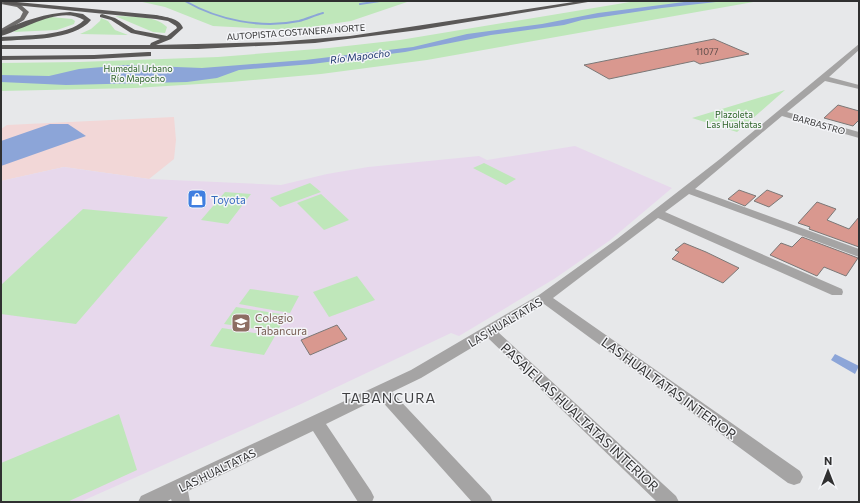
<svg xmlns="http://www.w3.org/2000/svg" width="860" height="503" font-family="Commissioner,sans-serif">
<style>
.industrial{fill:#f2d7d7}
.education{fill:#e7d8ec}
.green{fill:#bfe7ba}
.water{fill:#8ca5d8}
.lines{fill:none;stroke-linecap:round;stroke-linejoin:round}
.stream{stroke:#8ca5d8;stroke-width:2}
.building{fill:#d9988f;stroke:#7b7877}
.minor{fill:#a5a4a4;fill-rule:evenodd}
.major{fill:#6e6c6b;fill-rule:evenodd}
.highway{fill:#5a5857;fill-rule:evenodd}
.labels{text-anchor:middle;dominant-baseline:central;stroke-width:3;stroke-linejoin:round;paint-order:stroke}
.far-street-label{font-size:9px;fill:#303031;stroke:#f4f5f8}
.number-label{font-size:9px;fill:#5a4a48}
.far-park-label{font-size:9px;fill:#2b6226;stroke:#f4f5f8}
.far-water-label{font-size:10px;font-style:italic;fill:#17306c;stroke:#f4f5f8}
.shop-label{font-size:11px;fill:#366cbe;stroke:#f4f5f8;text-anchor:start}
.education-label{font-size:11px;fill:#785e54;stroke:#f4f5f8;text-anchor:start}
.street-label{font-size:11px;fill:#303031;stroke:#f4f5f8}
.near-street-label{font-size:13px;fill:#303031;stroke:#f4f5f8}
.near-neighbourhood-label{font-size:14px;letter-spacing:1px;fill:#3f3f41;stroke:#f4f5f8}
</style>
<rect width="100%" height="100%" fill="#e7e8ea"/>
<path class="industrial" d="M174,117L176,140L174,159L149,179L64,167L1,181V129L7,125Z"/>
<path class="education" d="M575,146L672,188L609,241L554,279L459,336L451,333L301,404L80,502H1V181L64,167L149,179L281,185L327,174L368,167L479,156L487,160Z"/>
<path class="green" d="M138,1H410L351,21L291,30L213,26L165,7Z
M636,1H759L427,60L321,74L231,82L135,88L1,91V63L79,62L218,57L329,48L400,40Z
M115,16C130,17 155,15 167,27L165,33L153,32Z
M51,17L72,19L75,21L74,24L57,30L13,32L31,22Z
M101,18L108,21L115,30L128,35L80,34L91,29L100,21Z
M785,90L737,132L692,118Z
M484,163L516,179L506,185L473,168Z
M310,183L321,192L280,207L270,198Z
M225,192L251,194L228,224L201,220Z
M321,194L349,220L324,230L297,203Z
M83,209L168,217L76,324L1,314V285Z
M357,276L375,300L329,317L313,292Z
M250,289L299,296L290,313L239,304Z
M236,307L287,315L277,332L224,324Z
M222,328L275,336L264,355L210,346Z
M119,414L137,470L67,502H1V463Z"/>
<path class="water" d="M692,1H725L662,8L582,20L564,25L491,35L405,52L312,64L239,70L217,78L187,82L66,85L1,82V75L49,76L79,69L126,65L202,68L305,60L413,47L467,34L542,24L598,13Z
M50,124H68L86,136L1,166V141Z
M835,354L859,366L855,374L831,360Z"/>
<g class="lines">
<path class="stream" d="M185,1C218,20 261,29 299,21C307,19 315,15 323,13
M360,4L380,1"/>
</g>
<path class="building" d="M714,39L749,54L700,64L694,61L609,79L584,65Z
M838,105L859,111V120L853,126L824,118Z
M739,190L756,196L745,206L728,199Z
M767,190L783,196L769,207L754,201Z
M817,202L836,209L827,220L849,229L859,217V247L809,229L810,227L798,223Z
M802,237L858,258L846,276L824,267L817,276L770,255L781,243L792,247Z
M684,243L706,252L739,268L723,283L672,259L679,252L675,250Z
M337,325L347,339L310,355L301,340Z"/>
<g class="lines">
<path class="minor" d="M859,44V50L829,77L859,85V89L825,81L787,112L859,132V138L782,116L695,189L859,249V257L689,194L665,212L842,289L843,292L842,295H832L658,218L553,298L800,471L803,477L800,483L794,485L788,483L544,304L498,332L676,496L679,502H657L488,338L421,378L392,392L490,496L493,502H472L379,398L326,424L371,491L374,497L372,502H358L313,431L188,491L190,502H172L171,499L166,502H138L141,496L411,370L539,295L617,239L720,159Z"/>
<path class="major" d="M1,1L21,5L29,12L24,20L1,34V29L20,18L23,12L17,7L1,4Z"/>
<path class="highway" d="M6,1L156,15C165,17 180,18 183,28L171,39L156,45L276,42L350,36L580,1H594L419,30L315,43L198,49H1V45H150L151,43L160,39L131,33L111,20L100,17V15L102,14L115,18L135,30L167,36L177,28L176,26L168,21L156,19L4,4L3,3Z
M70,12L83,14L91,20C74,41 26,39 1,41V37C23,35 68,37 84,20C61,5 24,29 1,36V31C23,21 46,13 70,12Z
M148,52H151V56L94,59L1,60V56L94,55Z"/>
</g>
<defs>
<g id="shop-square" transform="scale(1)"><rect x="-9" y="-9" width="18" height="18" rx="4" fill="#3f7fe0" stroke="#f4f5f8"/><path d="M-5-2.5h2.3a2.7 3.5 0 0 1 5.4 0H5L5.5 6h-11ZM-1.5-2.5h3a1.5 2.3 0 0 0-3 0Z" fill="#fff"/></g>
<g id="school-square" transform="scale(1)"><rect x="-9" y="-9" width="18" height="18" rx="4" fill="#8d6e63" stroke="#f4f5f8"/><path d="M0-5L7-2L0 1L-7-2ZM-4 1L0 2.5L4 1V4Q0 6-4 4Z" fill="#fff"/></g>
</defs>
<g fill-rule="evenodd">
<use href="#shop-square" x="197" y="199"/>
<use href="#school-square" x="241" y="323"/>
</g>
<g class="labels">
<g class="far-street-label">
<text transform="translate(296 32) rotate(-4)">AUTOPISTA COSTANERA NORTE</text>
<text transform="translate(819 124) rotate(16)">BARBASTRO</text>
</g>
<g class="number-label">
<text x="707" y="51">11077</text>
</g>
<g class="far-park-label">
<text x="138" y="68">Humedal Urbano<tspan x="138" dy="10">Río Mapocho</tspan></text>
<text x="734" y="114">Plazoleta<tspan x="734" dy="10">Las Hualtatas</tspan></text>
</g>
<g class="far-water-label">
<text transform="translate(360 56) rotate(-7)">Río Mapocho</text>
</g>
<g class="shop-label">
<text x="211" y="199">Toyota</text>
</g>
<g class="education-label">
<text x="255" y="317">Colegio<tspan x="255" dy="13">Tabancura</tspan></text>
</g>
<g class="street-label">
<text transform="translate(505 322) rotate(-31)">LAS HUALTATAS</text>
<text transform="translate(217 470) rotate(-26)">LAS HUALTATAS</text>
</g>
<g class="near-street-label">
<text transform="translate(669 388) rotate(36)">LAS HUALTATAS INTERIOR</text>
<text transform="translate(580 417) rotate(43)">PASAJE LAS HUALTATAS INTERIOR</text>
</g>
<g class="near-neighbourhood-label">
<text x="389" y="397">TABANCURA</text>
</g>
</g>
<rect width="860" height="503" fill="none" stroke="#303031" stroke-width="4"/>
<g transform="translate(828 471)" stroke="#f4f5f8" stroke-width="3" paint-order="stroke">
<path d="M0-3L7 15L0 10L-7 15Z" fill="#303031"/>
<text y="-6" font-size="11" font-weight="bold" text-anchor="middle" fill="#303031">N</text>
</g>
</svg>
